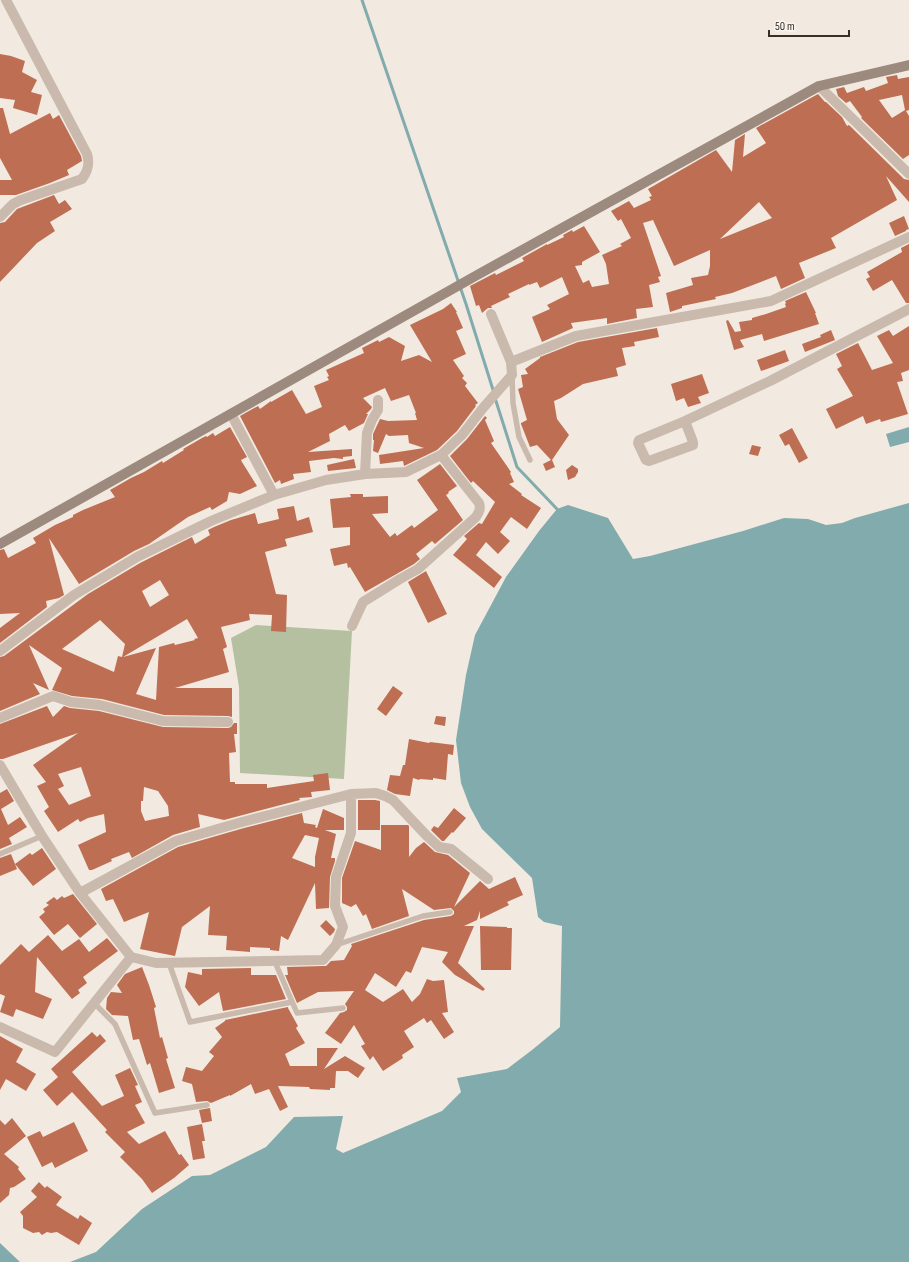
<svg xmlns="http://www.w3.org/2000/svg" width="909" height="1262" font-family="'Sofia Sans Condensed',sans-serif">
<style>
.green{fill:#b5c0a1}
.water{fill:#81abad}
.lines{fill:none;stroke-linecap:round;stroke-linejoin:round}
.stream{stroke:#81abad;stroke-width:3}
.building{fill:#be6e52;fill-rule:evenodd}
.lane{stroke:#c9baad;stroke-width:5.5}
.street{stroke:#c9baad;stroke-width:10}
.secondary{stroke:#9d8a7e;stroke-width:10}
</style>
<rect width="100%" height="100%" fill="#f2eae0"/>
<path class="green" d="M256,625L352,631L344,779L240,773L239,687L231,638Z"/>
<path class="water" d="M909,427V442L890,447L886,434Z
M909,503V1262H70L96,1252L142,1209L192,1176L210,1175L266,1147L294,1117L343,1116L336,1149L343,1153L442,1111L461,1092L457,1078L507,1069L532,1050L560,1027L562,926L544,922L538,917L532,878L482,829L470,807L461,783L456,740L466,675L475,635L506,577L539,531L557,509L568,505L608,518L633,559L650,556L743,531L784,518L808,519L826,525L842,523L855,518Z
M0,1243L20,1262H0Z"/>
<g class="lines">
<path class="stream" d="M362,0L466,304L494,393
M495,398L517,467L557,509"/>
</g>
<path class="building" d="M0,54L11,56L25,61L22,72L37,80L31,92L42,95L37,115L13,108L15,100L0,98Z
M897,75L898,79L909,77V110L906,111L909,116V155L903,159L861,118L862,117L850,101L846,103L838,96L836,89L844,87L847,93L864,87L866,91L888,83L886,77ZM902,95L905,110L892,118L879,100Z
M818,94L825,102H826L842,117L847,126L849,125L904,179L909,180V202L886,176L897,200L831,238L836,248L799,263L805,278L781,289L776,276L732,293L715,297L716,299L682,306V308L670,312L666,293L693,285L691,278L708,275L710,266V250L674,266L653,220L643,223L661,276L658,277L660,282L649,285L653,307L636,309L637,318L607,324V318L571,323L573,328L542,342L532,317L550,309L547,305L569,294L562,277L540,288L537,282L529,285V284L508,294L510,297L491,306L492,308H488L482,313L479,305L476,306L470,286L495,273L496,275L524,261L522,258L547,244V245L564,237L563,235L572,230L573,232L584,226L600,252L582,262V265L575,266L583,283L589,280L592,287L609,284L606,264L602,255L622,246L620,244L631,238L621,219L618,221L611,211L629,201L634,208L651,200L649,197L652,196L648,189L716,150L732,172L735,140L745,134L743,157L766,143L756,128ZM759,202L772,218L720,239Z
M0,108H3L10,134L50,113L53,119L59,115L81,156L82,161L67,170L69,175L50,183L16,195H0V180H12L0,158Z
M54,195L59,204L65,200L72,209L50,222L55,231L37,243L0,282V223L5,222L17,209Z
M904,216L909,229L906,230V231L895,236L889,223Z
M909,244V303H906L892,280L873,291L866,279L870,277L867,272L902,252L901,248Z
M806,292L816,313H815L819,324L764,341L762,334L740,340L744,347L734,350L726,321L728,320L735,332L741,331L739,322L752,320V318L766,314L786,307L785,304L786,303L785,301Z
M451,303L457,312H456L463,328L456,331L466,354L453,360L464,376L462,378L467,383L465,386L478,403L475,405L476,406L457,431L437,450L404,466L403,461L380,464L379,455L424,448L409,443L408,435L389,436L386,434L378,453L373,451L374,440H373V434L380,419L388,421L417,420L415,413H416L409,395L391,401L385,388L363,398L372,407L371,409L366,414H368L364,423L349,431L345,425L329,434L330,441L308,452L352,449V456L343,457V459L334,458L309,461L311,472L293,474L294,479L281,484L280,480L275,483L240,416L258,406L260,409L271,401V402L292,390L306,414L322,407L314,386L329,380L327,377L329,376L326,370L364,353L362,348L378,340L379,342L389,337L405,346L401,361L419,355L432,362L410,325L443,309Z
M909,326V370L901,373L903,381L897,382L908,414L881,422L880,419L866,424L863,416L836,429L826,409L853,396L837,369L842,366L836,354L858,343L872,370L893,363L877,336L889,330L893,336Z
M657,328L659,337L634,342L635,346L622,348L626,365L616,368L618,376L583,384L561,398L554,401L557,419L569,435L552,460L555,467L546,471L543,464L551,460L537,445L530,447L521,424V423L527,420L518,389L523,387L521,375L528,374L525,369L540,358V357L578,342Z
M831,330L835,340L805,352L802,344L821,337L820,335Z
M785,350L789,361L761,371L757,360Z
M702,374L709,393L698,397L701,403L688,407L684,398L676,401L671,384Z
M485,416L487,418L485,420L494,441L491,443L511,472L510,473L514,482L509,484L522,494L521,495L541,508L527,529L511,517L500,532L510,541L498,554L486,542L476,555L502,577L494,588L453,555L467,539L464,536L479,523L482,524L495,502L473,481L471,483L450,456L467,439Z
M230,427L247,457L241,460L242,462L257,486L240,494L229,492L227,501L212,510L210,507L188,517L149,544L134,551L79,584L49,538L64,595L59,598L46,601L47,607L0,643V628L20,613L0,614V550L4,549L8,558L36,543L33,538L55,525L73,517V515L83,510L115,497L110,490L131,478L144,472L162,461L163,463L184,450L183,449L202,438L206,436L207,437L213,433L215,436Z
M792,428L808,458L799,463L789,444L785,446L779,435Z
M752,445L761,447L758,456L749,454Z
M354,459L356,468L328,471L327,465Z
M440,464L457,486L448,492L449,493L446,495L463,520L435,544L432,541L416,554L420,559L414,564L365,592L350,567L348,568L347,563L334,566L330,549L350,545V527L333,528L330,499L351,497L350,494H363V497L388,496V513L372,514L390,537L395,533L397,536L412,525L414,528L438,510L417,480Z
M572,465L578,469V472L575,477L568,480L566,470Z
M294,506L297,521L309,517L313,532L285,539L287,546L265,552L276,594L287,595L286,632L271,631L272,615L249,614L250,620L221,627L227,647L223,649L229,672L175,688H232V717L228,716L164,715L102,699L72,696L52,690L62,668L29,645L49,690L33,683L40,694L0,711V657L4,656L88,594L140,563L192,537L195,544L210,535L208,530L214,527L231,520L255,513L258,524L279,519L277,509ZM160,580L169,595L150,607L142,591ZM187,619L198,638L194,639L195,640L175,645L174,643L159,647L156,700L136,694L156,648L123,657ZM100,620L125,644L122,657L118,656L114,672L62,649Z
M426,571L447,614L428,623L408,582Z
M393,686L403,693L386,716L377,709Z
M47,706L53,717L64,706L70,708L99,711L163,727L228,728L231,727L234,723H237V734H234L236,752L229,753L230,782H235V784H267V788L314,781L313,775L328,773L330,790L311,792L312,797L299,798L300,800L224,820L198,814L200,827L173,835L132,858L129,852L111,859L112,861L92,870H89L78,845L106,832L104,814L88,818L80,822L78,819L58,832L44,811L49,807L37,786L46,782L33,765L78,733L3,759H0V724ZM81,767L91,796L69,805L58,789L64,786L58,774ZM144,787L158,791L168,806L169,816L145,821L141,811V801H143Z
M436,716L446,717L445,726L434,724Z
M409,739L429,743L430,742L454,745L453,755L448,754L446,780L433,778V780L420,779L419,780L413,778L410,796L395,794L387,790L390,775L400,776L403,765H405Z
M7,789L14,801L1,809L8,825L20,817L27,827L9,838L12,844L0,849V793Z
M358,800H375L380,801V830H358Z
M454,808L466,818L453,833L452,832L444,841H442L431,830L434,826L438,828Z
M323,809L344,818V830H325L336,834L331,858H335V861L330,877L329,908L316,909L315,883L288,940L281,936L279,951L270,950V948L250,947V952L226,950L227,936L208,935L210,906L182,927L175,956L140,949L149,912L124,922L113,899L106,901L101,889L178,847L244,828L302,813L304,823L316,825L315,827L317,828ZM305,835L319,838L315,857V867L292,858Z
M381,825H408L409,826V857L416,848L424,842L435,852L448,855L470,873L454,907L480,881L489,889L515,877L523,895L507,902L509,905L480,919V911L477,920L464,926H474L458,963L485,989L483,991L455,975L442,962L448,952L422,947L411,973L406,971L396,987L375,973L365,990L383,1002L403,989L412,1002L420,994L427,979L433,981L444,980L448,1012L442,1013L454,1032L444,1039L431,1020L427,1023L424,1018L404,1031L414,1047L402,1055L403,1058L383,1071L373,1056L370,1060L361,1046L365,1044L354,1025L341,1044L325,1033L340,1013L344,1012L347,1010V1007L345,1004L354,991L318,992L297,1003L285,975H288L287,967L323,966H326L331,961L344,960L352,946L351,944L424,920L451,916L454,914V911L451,908L434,910L402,889L409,916L372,929L366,914L363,916L356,904L351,907L342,903V878L355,841L381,850Z
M42,848L56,869L33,886L15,864L30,853L32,855Z
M11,854L17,869L0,876V858Z
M73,894L97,924L80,938L68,924L54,935L39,917L45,912L43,909L49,905L46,903L54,897L57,900L62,896L64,898Z
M326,920L335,929L334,932L330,936L320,926Z
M480,926L507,927V928H512L511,970H481Z
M48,935L62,951L79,939L89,952L107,938L118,951L83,977L87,983L78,990L80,993L72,999L37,957L35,992L52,999L43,1019L16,1009L13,1017L0,1012L5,996L0,994V965L21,944L29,952Z
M142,967L149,985L156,1007L154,1008L160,1038L162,1037L168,1058L166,1059L175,1088L159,1093L150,1063L147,1065L139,1039L133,1040L128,1016L112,1015L106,1009L107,998L111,992L122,993L117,985L125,974Z
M251,968V975H276L286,999L223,1011L219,992L199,1006L185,987L188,972L202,975V969Z
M288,1007V1008L298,1026L296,1028L305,1043L285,1054L290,1066H317V1048H338L324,1069L345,1056L365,1068L358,1078L348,1071H336L335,1088H330V1090L310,1089L309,1087L278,1086L288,1107L280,1111L269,1089L255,1094L251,1084L230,1096V1095L211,1103L207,1101L196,1102L192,1084L182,1081L186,1067L202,1071L214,1056L209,1052L222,1037L215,1028L225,1021V1020Z
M92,1032L97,1037L100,1034L106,1041L72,1072L102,1106L124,1096L115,1075L130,1068L138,1085L135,1086L142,1102L135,1105L145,1123L127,1132L139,1144L165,1131L179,1155L181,1154L189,1165L174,1178L152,1193L142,1179L120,1157L125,1152L105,1132L107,1130L72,1092L57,1106L43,1090L58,1077L51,1069Z
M0,1036L23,1049L16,1062L36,1074L26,1091L6,1079L0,1090Z
M210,1108L212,1121L202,1123L199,1110Z
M12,1118L26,1136L4,1154L19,1167L18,1169L26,1179L14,1187L10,1188L9,1195L0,1203V1120L5,1125Z
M74,1122L88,1151L55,1168L52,1162L42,1167L27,1137L40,1131L43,1137Z
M202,1124L205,1141H202L205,1158L193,1160L187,1127Z
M39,1182L45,1188L47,1186L62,1197L56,1205L78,1219L80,1215L92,1223L79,1245L57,1232L51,1233L47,1232L42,1235L39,1232L33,1233L23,1228V1216L20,1212L37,1197L31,1191Z"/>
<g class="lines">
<path class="lane" d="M512,376L513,403L519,437L530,460
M0,854L42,836
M336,945L423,916L450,912
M275,962L297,1013L343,1008
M169,963L190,1022L292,1002
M94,1003L115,1024L155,1113L207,1105"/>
<path class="street" d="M819,86L909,174
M0,217L13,204L21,200L82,179C88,171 90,164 87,154L6,0
M491,314L511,362L576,336L771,301L909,237
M231,414L274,495
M685,421L770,381L909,309
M685,421L693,442V445L649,461L646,460L638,443L639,440Z
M365,474L367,433L372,420L378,410V400
M352,626L363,602L400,579L418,569L476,517C479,512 481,509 479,503L441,455
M0,651L74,595L137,557L211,521L274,495L326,480L365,474L406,472L441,455L462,435L483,408L512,375L511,362
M0,718L53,696L71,702L100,705L163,721L228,722
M0,765L42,836L80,893L131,957L156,963L323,960L336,945L343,927L335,906L336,877L351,833V794L242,822L176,841L80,893
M351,794L376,793L385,796L393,800L426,835L439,847L451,849L488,879
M0,1027L55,1052L131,957"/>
<path class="secondary" d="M0,544L479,274L819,86L909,65"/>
</g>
<path d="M769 30v6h80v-6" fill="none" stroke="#382f2b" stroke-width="2"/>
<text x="775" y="30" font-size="12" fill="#382f2b" stroke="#f9f4ed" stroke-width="3" paint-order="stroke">50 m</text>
</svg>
